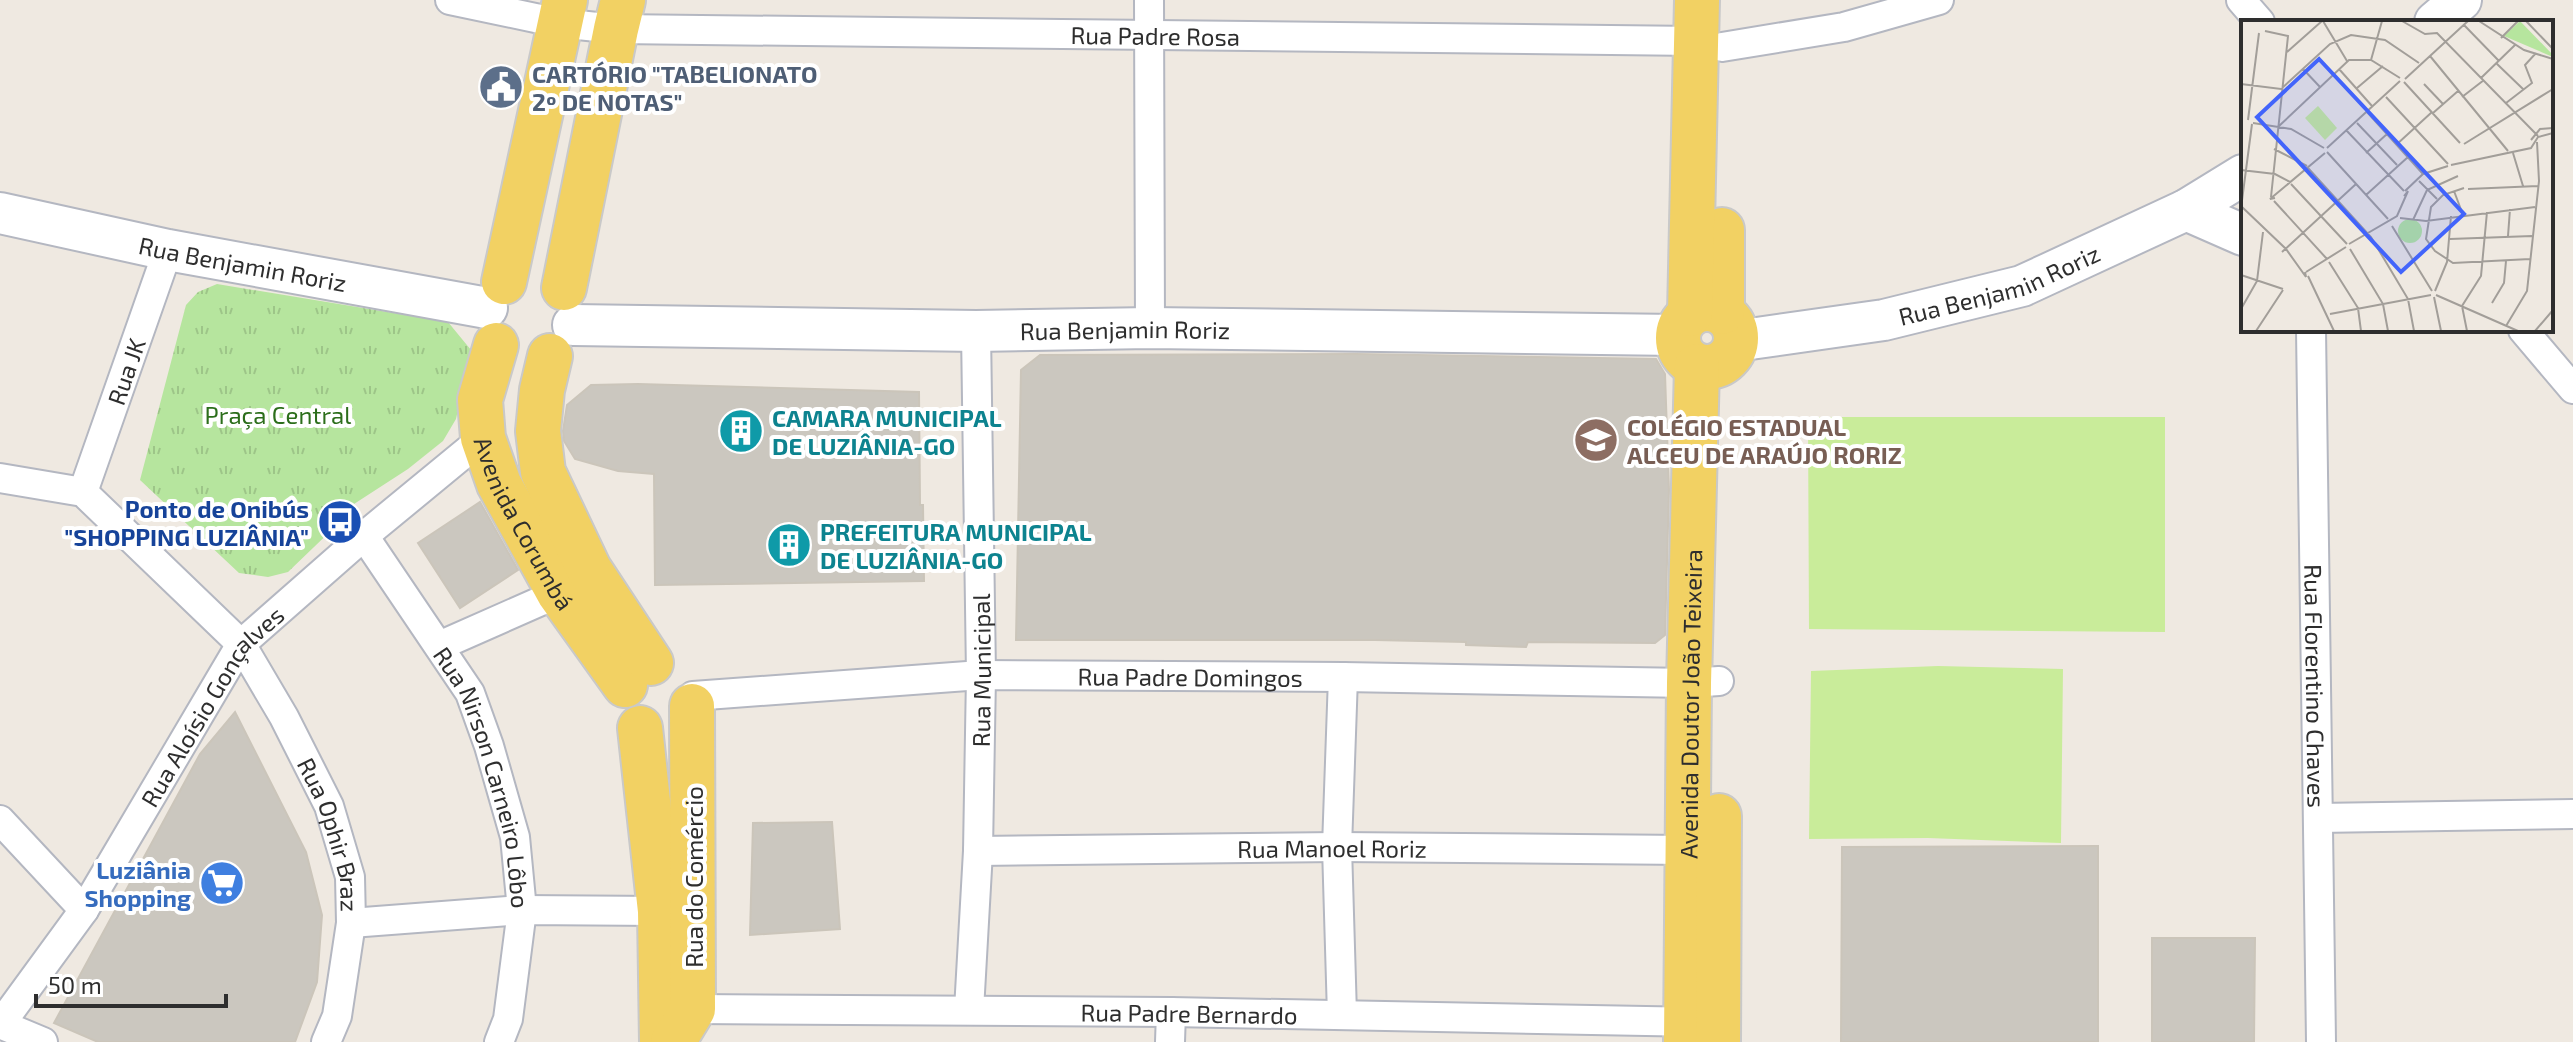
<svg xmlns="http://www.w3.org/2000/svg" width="2573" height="1042" font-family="'Exo 2',sans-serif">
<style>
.grass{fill:url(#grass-tufts)}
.pitch{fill:#c9ec9a}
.building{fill:#cbc7bf;stroke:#cbc5ba;stroke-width:2}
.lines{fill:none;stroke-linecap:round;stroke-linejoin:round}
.street-casing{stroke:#b4b7c1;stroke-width:32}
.secondary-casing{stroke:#b4b7c1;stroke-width:44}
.primary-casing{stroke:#c9c9c9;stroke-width:48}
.street{stroke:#fff;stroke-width:28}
.secondary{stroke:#fff;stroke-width:40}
.primary{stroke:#f2d163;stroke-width:44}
.labels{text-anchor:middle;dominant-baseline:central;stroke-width:8;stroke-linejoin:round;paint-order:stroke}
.street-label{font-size:24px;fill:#2e2e2e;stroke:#fff}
.service-label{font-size:24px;font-weight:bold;fill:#4e5e75;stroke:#fff;text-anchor:start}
.park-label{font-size:24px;fill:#2c6e1b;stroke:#fff}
.culture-label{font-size:24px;font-weight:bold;fill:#0d838f;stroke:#fff;text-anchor:start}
.education-label{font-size:24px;font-weight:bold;fill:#785e54;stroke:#fff;text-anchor:start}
.transit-label{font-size:24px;font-weight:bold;fill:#164399;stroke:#fff;text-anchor:end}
.shop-label{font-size:24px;font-weight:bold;fill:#366cbe;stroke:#fff;text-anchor:end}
.inset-road{fill:none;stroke:#a29e99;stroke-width:2}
.view{fill:#4264fb;fill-opacity:0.15;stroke:#4264fb;stroke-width:4}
.inset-edge{fill:none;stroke:#2e2e2e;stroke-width:4}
</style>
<defs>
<pattern id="grass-tufts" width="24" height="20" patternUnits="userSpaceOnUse" patternTransform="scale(2)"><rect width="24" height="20" fill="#b6e59e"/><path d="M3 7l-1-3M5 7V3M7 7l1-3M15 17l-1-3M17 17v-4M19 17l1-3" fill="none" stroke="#9dc588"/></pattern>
</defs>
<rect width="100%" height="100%" fill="#efe9e1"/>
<path class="grass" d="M217,284L448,322L471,350L456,419L443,441L408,469L354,504L340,522L288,572L268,577L239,573L140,480L186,305L198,292Z"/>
<path class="pitch" d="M1808,417H2165V632L1809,629Z
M1938,666L2063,669L2061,843L1928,838L1809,839L1811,671Z"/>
<path class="building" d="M1356,354L1656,359L1665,374L1669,490L1665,635L1655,643L1528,642L1526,647L1466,645V642L1375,640H1016L1021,370L1040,355Z
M638,384L919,392L920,505H923L924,581L655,585L654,474L618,471L575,459L564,441L563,431L567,405L591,385Z
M480,502L518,570L460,608L418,543Z
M235,712L306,852L322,915L317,982L295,1042H98L54,1023L200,754Z
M832,822L840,929L750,935L753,823Z
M2098,846V1042H1841L1842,847Z
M2152,938H2255L2254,1042H2152Z"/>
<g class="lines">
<g class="street-casing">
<g id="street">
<path id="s1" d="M450,0L559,23L616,29L1697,41"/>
<path d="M1149,0L1150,328"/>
<path d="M2241,0L2260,22"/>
<path d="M1722,47L1844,27L1939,0"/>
<path id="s2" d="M2311,330L2321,1042"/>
<path d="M2523,330L2573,389"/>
<path id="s3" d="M0,478L83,492L241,644L284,717L329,806L350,877L351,923L337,1016L326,1042"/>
<path id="s4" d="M83,492L168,250"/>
<path id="s5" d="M364,536L470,693L489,746L515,837L522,910L508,1019L499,1042"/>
<path d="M439,646L559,593"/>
<path id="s6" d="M693,696L981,675L1343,677L1689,683L1719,681"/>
<path d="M2318,818L2573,814"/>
<path d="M0,820L84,910"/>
<path id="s7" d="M978,851L1337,847L1688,850"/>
<path d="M351,923L522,910L660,911"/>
<path id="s8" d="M693,1009L1171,1012L1700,1022"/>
<path id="s9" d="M969,1010L978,851L981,675L976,331"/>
<path d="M1342,1015L1337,847L1343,677"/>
<path d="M0,1024L43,1042"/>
<path id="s10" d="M0,1025L84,910L241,644L364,536L483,438"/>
<path d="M1170,1042L1171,1012"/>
</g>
</g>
<g class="secondary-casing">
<g id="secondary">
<path d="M2435,22L2461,0"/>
<path d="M2186,210L2243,235"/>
<path id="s11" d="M0,213L168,250L487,308"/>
<path id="s12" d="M573,325L976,331L1150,328L1678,335"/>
<path id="s13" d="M1736,341L1884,320L2022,286L2186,210L2243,175"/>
</g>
</g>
<g class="primary-casing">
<g id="primary">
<path d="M504,282L565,0"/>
<path d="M564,288L616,29L623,0"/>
<circle cx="1707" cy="338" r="29"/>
<path d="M1722,312V230"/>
<path d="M1690,314L1697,0"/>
<path id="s14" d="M496,345L480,400L483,438L499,484L559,593L625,685"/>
<path d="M550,356L542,390L538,431L543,472L589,569L651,663"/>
<path d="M640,728L660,911L662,1042"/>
<path d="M673,1042L693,1009L692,706"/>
<path id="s15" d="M1686,1042L1689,683L1697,366"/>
<path d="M1718,1042L1719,816"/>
</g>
</g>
<use href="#street" class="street"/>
<use href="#secondary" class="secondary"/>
<use href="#primary" class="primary"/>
</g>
<defs>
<g id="civic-disc" transform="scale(2.3)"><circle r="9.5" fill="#5c6f8a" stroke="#fff"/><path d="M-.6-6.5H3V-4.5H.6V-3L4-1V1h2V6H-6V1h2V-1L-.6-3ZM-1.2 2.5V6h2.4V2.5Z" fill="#fff"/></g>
<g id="building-disc" transform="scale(2.3)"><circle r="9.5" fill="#0f9aa8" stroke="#fff"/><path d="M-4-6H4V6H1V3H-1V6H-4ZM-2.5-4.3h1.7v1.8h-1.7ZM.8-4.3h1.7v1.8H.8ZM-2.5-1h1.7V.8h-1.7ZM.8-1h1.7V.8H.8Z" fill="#fff"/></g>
<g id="school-disc" transform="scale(2.3)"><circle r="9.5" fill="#8d6e63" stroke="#fff"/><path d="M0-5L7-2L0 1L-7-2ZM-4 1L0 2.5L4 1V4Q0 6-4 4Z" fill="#fff"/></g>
<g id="bus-disc" transform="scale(2.3)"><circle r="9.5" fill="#1a4fb4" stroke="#fff"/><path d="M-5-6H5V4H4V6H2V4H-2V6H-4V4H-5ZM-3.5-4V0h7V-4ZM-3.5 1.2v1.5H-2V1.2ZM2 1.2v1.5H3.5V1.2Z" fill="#fff"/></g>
<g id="supermarket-disc" transform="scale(2.3)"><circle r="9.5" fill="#3f7fe0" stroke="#fff"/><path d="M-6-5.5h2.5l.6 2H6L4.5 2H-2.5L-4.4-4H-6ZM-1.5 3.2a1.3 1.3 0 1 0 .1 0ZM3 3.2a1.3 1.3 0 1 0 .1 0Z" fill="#fff"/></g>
</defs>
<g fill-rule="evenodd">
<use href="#civic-disc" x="501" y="87"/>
<use href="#building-disc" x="741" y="431"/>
<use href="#school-disc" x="1596" y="440"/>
<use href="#bus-disc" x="340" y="522"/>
<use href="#building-disc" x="789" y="545"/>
<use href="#supermarket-disc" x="222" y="883"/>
</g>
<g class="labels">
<g class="street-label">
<text stroke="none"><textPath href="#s1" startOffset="708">Rua Padre Rosa</textPath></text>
<text stroke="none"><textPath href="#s11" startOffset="248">Rua Benjamin Roriz</textPath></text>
<text stroke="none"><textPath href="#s13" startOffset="270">Rua Benjamin Roriz</textPath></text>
<text stroke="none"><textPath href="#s12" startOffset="552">Rua Benjamin Roriz</textPath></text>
<text stroke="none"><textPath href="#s4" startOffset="128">Rua JK</textPath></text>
<text stroke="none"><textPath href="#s14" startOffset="190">Avenida Corumbá</textPath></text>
<text stroke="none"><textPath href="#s9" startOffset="340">Rua Municipal</textPath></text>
<text stroke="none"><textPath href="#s6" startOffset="498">Rua Padre Domingos</textPath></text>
<text stroke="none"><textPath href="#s2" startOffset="356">Rua Florentino Chaves</textPath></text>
<text stroke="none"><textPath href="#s15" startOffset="338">Avenida Doutor João Teixeira</textPath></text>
<text stroke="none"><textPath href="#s10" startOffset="384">Rua Aloísio Gonçalves</textPath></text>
<text stroke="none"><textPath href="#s5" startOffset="274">Rua Nirson Carneiro Lôbo</textPath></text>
<text stroke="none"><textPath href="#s3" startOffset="516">Rua Ophir Braz</textPath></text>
<text stroke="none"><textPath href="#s7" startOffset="354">Rua Manoel Roriz</textPath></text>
<text transform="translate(693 877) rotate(-90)">Rua do Comércio</text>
<text stroke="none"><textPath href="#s8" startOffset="496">Rua Padre Bernardo</textPath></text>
</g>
<g class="service-label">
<text x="532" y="73">CARTÓRIO "TABELIONATO<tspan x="532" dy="28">2º DE NOTAS"</tspan></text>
</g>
<g class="park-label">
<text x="278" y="414">Praça Central</text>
</g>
<g class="culture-label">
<text x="772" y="417">CAMARA MUNICIPAL<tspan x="772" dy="28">DE LUZIÂNIA-GO</tspan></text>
<text x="820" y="531">PREFEITURA MUNICIPAL<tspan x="820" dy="28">DE LUZIÂNIA-GO</tspan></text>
</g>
<g class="education-label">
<text x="1627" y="426">COLÉGIO ESTADUAL<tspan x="1627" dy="28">ALCEU DE ARAÚJO RORIZ</tspan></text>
</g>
<g class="transit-label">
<text x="309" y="508">Ponto de Onibús<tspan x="309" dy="28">"SHOPPING LUZIÂNIA"</tspan></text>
</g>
<g class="shop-label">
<text x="191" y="869">Luziânia<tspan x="191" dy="28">Shopping</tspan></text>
</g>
</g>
<g transform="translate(2241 20)">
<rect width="312" height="312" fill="#efe9e1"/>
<path d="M279,1L312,35V37L263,16ZM157 211a12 12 0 1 1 24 0a12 12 0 1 1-24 0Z" fill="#b6e59e"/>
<path d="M77,86L96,108L84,120L64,98Z" fill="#c9ec9a"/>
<path class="inset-road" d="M82,1L106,41M161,1L184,14L196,13L297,116M238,1L283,30L312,39M285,1L312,29M223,5L258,41M24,11L47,16L30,177M260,18L277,1M46,32L81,1M189,36L267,131M130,40L141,1M255,43L282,69M62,49L79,67M98,49L131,86M240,58L274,25M164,59L227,1M163,62L219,123M0,64L40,69L89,24L110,15L144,20L178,43M183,64L202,84M116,68L142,46M145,77L207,144M221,77L243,60M265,83L291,63L284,45L295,33M126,92L182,154M192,93L217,71M7,100L18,13M12,103L50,109L83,128M116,103L156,145M38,106L108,40H130L159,58M105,110L163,171M290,120L299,109L312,108M223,124L312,69M155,125L191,92M86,128L159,61M33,129L66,146M86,132L147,199M125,133L146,114M272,133L282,166M210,145L290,128L297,117L312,113M67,148L130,217L167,279L173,311M0,150L34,154L49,162M178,161L196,179M50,164L106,224M223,168L202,175L190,187L185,219L194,231L212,243L289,239M227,169L297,166M164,171L182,154L207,146M213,171L222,195M125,175L167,137M34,178L29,179L84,133M33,181L86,239M0,186L45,229L65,257L64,252M0,188L11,104M159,198L185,201L294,187M172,200L186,170L217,156M151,206L191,271M267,216L269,189M209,219L291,216M108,224L156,196L167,171L163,176M109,229L142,284L147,311M41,232L115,164M88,242L117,288L120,311M65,252L105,227M0,255L42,269M67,256L93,311M194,271L206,242L210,196M195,275L277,311M193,277L200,311M251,283L263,263L265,241M0,289L16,261L22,212M89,294L190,275M265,306L286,271L298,161L296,122M15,311L42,270M226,311L221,286L240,256L246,192M294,311L312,290"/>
<path class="view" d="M78,39L223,194L160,252L16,97Z"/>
<rect width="312" height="312" class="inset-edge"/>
</g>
<path d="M36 994v12h190v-12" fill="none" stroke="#2e2e2e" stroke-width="4"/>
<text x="48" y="994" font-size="24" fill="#2e2e2e" stroke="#ffffff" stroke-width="6" paint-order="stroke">50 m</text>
</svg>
